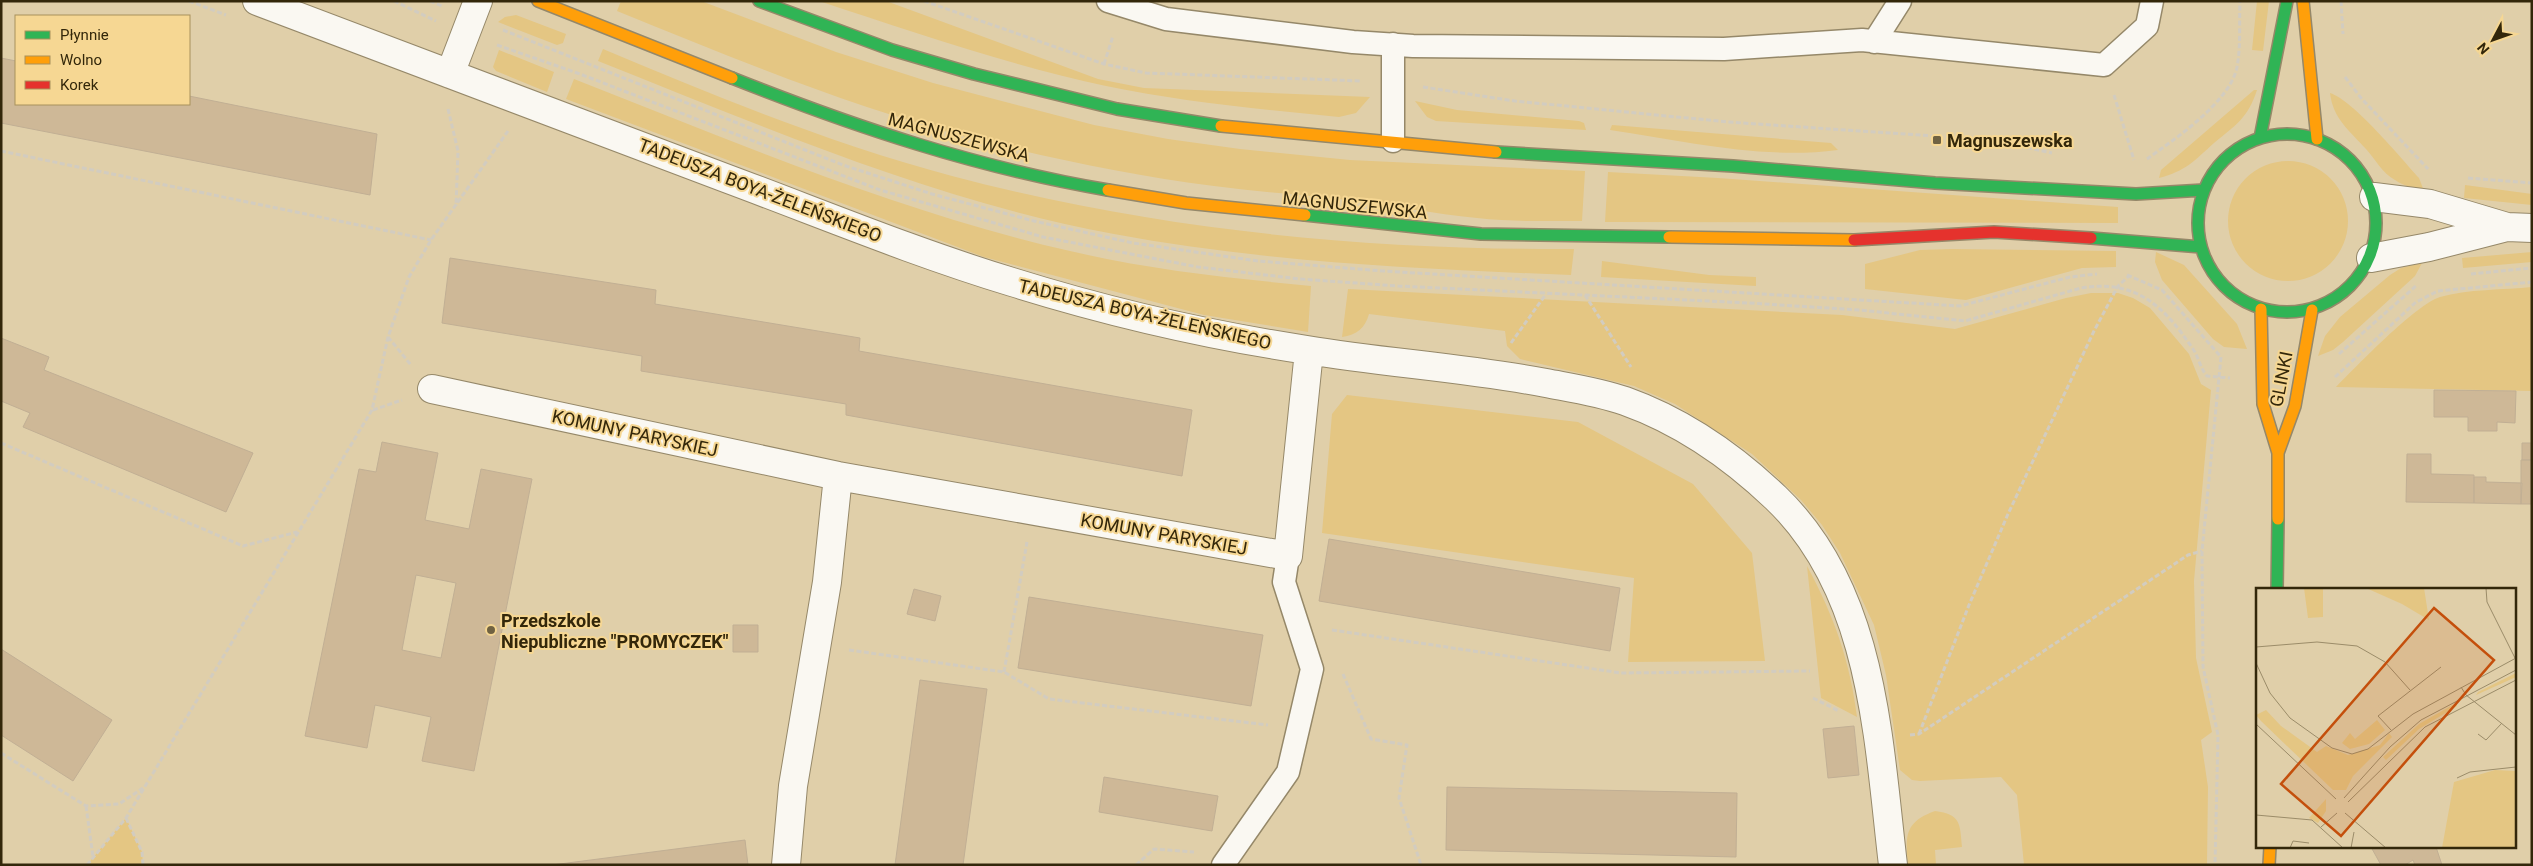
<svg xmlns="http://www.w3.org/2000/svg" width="2533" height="866" font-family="Roboto,sans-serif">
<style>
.green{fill:#e4c683}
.building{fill:#ceb897;stroke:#c1af94;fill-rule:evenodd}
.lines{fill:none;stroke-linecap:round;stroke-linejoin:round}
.lane-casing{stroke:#958869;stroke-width:25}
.street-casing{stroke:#958869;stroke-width:30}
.fast-casing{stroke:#958869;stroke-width:14}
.slow-casing{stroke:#958869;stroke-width:14}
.jam-casing{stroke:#958869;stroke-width:14}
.path{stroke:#d2ccc0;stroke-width:3;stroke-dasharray:5 2.5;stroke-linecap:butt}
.lane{stroke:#faf8f2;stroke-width:22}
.street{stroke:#faf8f2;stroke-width:28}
.fast{stroke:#30b455;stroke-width:11}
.slow{stroke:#ff9f0a;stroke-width:11}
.jam{stroke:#e5322d;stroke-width:11}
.poi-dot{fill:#706242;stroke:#f6d793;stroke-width:2}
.labels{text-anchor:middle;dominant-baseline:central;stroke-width:4;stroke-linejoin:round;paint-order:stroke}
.street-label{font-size:18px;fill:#33270a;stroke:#f6d793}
.poi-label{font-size:18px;font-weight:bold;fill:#33270a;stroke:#f6d793;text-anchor:start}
.inset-road{fill:none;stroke:#9b8c69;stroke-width:1}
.view{fill:#c44f0c;fill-opacity:0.15;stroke:#c44f0c;stroke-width:2.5}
.inset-edge{fill:none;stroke:#33270a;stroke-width:2.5}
</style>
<rect width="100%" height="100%" fill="#e0cfa9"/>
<path class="green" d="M621,1H701L836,52L933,83L1094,125L1168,139L1240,149L1350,160L1585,171L1582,221C1547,221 1512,222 1477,218C1434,214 1391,205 1348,200C1304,195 1259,192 1214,186C1134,176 1053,159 974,139C851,107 735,59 617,11Z
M819,1H886L1098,79L1144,88L1370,97L1356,113L1339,117C1261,109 1182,102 1106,86C1009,65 913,32 819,1Z
M2257,1H2269L2263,51L2252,50Z
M516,15L566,34L563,43L557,45L498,22L505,17Z
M603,49C717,97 832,144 952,176C1155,230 1365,250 1574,249L1571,275C1419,269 1264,262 1114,234C935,201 767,128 598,61Z
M499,50L554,72L547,92L496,71L493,67Z
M574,79C737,143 899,212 1070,251C1151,270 1229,278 1311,286L1308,332L1204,315L984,257L566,99Z
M2254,90H2257C2248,118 2236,125 2214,143C2194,161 2186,171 2159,178L2161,170Z
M2330,93C2353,100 2401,158 2419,178L2424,191C2414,188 2403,186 2395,180C2382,173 2376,160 2366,149C2350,131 2333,119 2330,93Z
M1415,101L1457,110L1579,121L1584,123L1586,130L1436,121L1427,117Z
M1612,125L1831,143L1838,150C1762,160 1685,141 1610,130Z
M2228 221a60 60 0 1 1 120 0a60 60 0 1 1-120 0Z
M1608,172L1718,178L2118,207V223L1605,222Z
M2465,185L2532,194V205L2464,198Z
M1952,249L2116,251V267L2082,268L1966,300L1865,289V264L1920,250Z
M2156,252L2184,265L2237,324L2247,349L2224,347L2213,339L2162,280L2155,262Z
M2532,252V262L2463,268L2462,258Z
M1602,261L1709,275L1756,277V286L1601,277Z
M2422,263L2415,276L2343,342L2333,350L2318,356L2325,336L2340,317L2390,275L2401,268Z
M2532,287V391L2336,387C2357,366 2415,305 2440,297C2467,289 2504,290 2532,287Z
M1348,289L1842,315L1955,329L2066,298L2091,293H2118L2133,298L2150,308L2189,354L2201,384L2211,390L2194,581L2196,658L2212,732L2201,740L2208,787L2207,865H2024L2017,795L2001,777L1920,781L1912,780L1900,770L1886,675L1874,625L1840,553L1822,525L1801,500L1752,454L1675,404L1634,386L1520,359L1507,346L1505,331L1369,314C1365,328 1357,335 1342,337Z
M1347,395L1578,422L1693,484L1752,553L1765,661L1628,662L1634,578L1322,533L1332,414Z
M1807,566C1834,616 1850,661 1857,717L1821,698Z
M1935,811C1961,814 1960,824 1962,847L1935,850L1936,865H1908C1905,835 1905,822 1935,811Z
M126,818L142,852L143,865H87Z"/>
<path class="building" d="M1,58L16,61V104H189V96L377,134L370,195L1,123Z
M450,258L656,290L655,304L860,338L859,351L1192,410L1182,476L846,415V404L641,371L642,356L442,323Z
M1,338L49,357L44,370L253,453L226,512L23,427L30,413L1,401Z
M2434,390L2516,391L2515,423L2497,422V431H2468V417H2434Z
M382,442L438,453L425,520L469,529L481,469L532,479L474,771L422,761L431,717L375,705L367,748L305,736L359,469L376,472ZM416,575L456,583L441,658L402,650Z
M2522,443H2532V460H2522Z
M2407,454H2431V474L2474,475V503L2406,502Z
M2521,460H2532V504H2521Z
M2474,477H2486V482L2522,483L2521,504L2474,503Z
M1329,539L1620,588L1610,651L1319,601Z
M914,589L941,596L935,621L907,614Z
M1029,597L1263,635L1251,706L1018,668Z
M733,625H758V652H733Z
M1,649L112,720L73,781L1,735Z
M920,680L987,689L963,865H895Z
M1854,726L1859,775L1828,778L1823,729Z
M1104,777L1218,796L1212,831L1099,812Z
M1447,787L1737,793L1736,857L1446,850Z
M745,840L748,865H552Z
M2371,847H2436L2442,865H2415L2413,860L2405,865H2381Z"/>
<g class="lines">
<g class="lane-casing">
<path id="lane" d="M1108,1L1166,19L1353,42L1413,46L1724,49L1862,40L2104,65L2147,26L2152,1
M1874,42L1900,1
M1393,141V44
M1223,865L1288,772L1312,669L1284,582L1288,556"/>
</g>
<g class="street-casing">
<path id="street" d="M257,1C414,60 571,119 728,179C822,214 916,253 1012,282C1108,312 1208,335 1307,350C1386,363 1467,368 1546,383C1572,388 1599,392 1625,401C1681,421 1733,457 1776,498C1874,592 1878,739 1893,865
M450,74L478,1
M2374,197L2430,204L2507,227
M2371,258L2429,247L2507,227L2532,228
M432,389L838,476L1288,556L1309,351
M786,865L793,786L827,582L838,476"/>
</g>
<g class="fast-casing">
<path id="fast" d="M759,1L892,50L974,74L1117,109L1221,126
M732,78C855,127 978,168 1108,190
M2198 223a89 89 0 1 1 178 0a89 89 0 1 1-178 0Z
M2260,138L2287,1
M1496,152L1733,166L1935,183L2136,194L2204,190
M1305,215L1481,234L1669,237
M2091,238L2201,247
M2277,590L2278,519"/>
</g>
<g class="slow-casing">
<path id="slow" d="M538,1L732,78
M2303,1L2317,139
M1221,126L1496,152
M1108,190L1186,203L1305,215
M1669,237L1854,240
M2261,309L2263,404L2278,453V519
M2278,453L2295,406L2312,310
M2269,865L2270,847"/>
</g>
<g class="jam-casing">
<path id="jam" d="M1854,240L1994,232L2091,238"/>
</g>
<path class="path" d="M189,1L226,15
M394,1L436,21
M430,1L442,6
M924,1L1104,64L1146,73L1362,81
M2341,1L2343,34
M503,30L843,165L932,194L1034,221L1133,243L1258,261L1383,271L1960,306L2070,277L2097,274
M497,45L580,74L880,190L1043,237L1198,267L1300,279L1398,286L1749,303L1859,310L1965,321L2081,288C2136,279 2164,306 2193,349C2199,358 2200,368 2207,376L2230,378
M1104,64L1113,36
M2345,77L2361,98L2428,169
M1423,87L1515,101L1728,122L1993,140L2052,153
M2114,95L2134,160
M448,109L458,151L456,206
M1,151L431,240
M2147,159C2175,139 2230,102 2237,67C2241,46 2239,22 2240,1
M2468,178L2532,183
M2471,274L2532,268
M2127,275L2162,290L2221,357L2202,551L2203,667L2218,735L2215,865
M1585,295L1631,367
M388,337L411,365
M1511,343L1546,294
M2339,354L2417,285
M2335,377L2416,302L2438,291L2532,282
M373,410L402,400
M1,443L243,546L297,532
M1332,630L1621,673L1810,671
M849,650L1004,672L1049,699L1268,725
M1004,672L1027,542
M1343,674L1371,739L1407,745L1399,798L1421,865
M1813,698L1839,711
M1919,734L1969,605L2008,514L2094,331L2118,286L2130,275
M1910,735L1919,734L2188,555L2202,551
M1,753L86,806L119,804L143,788
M86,806L93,857
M126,818L142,852L143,865
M87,865L126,818L372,410L388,337L409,277L431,240L508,131
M1136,865L1154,849L1194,852"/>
<use href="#lane" class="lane"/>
<use href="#street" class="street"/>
<use href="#fast" class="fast"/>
<use href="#slow" class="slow"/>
<use href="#jam" class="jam"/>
</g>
<g class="poi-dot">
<rect x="1932" y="135" width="10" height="10" rx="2.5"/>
<circle cx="491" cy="630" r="5"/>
</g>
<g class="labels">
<g class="street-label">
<text transform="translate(959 137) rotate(15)">MAGNUSZEWSKA</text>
<text transform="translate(760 190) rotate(21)">TADEUSZA BOYA-ŻELEŃSKIEGO</text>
<text transform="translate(1355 205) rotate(6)">MAGNUSZEWSKA</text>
<text transform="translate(1145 314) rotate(13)">TADEUSZA BOYA-ŻELEŃSKIEGO</text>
<text transform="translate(2281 379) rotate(-79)">GLINKI</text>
<text transform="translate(635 433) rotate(12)">KOMUNY PARYSKIEJ</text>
<text transform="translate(1164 534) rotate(10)">KOMUNY PARYSKIEJ</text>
</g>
<g class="poi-label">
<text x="1947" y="140">Magnuszewska</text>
<text x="501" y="620">Przedszkole<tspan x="501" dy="21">Niepubliczne "PROMYCZEK"</tspan></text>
</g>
</g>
<g transform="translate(2256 588)">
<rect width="260" height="260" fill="#e0cfa9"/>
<path d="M48,0H67V29L52,30ZM110,0H168L173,32L146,16ZM260,85V89L220,107L222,104ZM200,115L201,118L163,141L130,172L127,169L163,136ZM10,122L25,138L61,164L70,158L92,167L124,157L133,145L136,149L97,188L90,202H77L5,133L0,127ZM121,132L129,142L113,156L94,161L86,155L94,145L99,151ZM239,182L260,183V260H186L198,194ZM70,211V223L62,235L53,230Z" fill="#e4c683"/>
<path class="inset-road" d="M230,0L231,14L259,70M0,59L61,54L101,58L129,74L154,102M0,75L14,105L34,130L76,160L96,166L112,161L157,126L260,70M205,99L210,107L260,147M0,136L80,211M135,142L122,128L185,79M222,146L230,152L246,135M201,190L214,184L260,179M88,210L134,159L165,132L260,82M92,214L169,139L260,92M89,225L130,260M0,227L56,232L87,260M65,239L81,225M34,260L37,253L53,255M95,260L98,244"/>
<path class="view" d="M178,20L238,72L85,248L25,196Z"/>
<rect width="260" height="260" class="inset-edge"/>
</g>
<rect width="2533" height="866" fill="none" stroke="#33270a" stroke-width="5"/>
<rect x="15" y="15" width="175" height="90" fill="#f6d793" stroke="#a8915c"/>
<rect x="25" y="31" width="25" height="8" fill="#30b455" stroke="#a8915c"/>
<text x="60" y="40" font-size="15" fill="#33270a">Płynnie</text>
<rect x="25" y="56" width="25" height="8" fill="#ff9f0a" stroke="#a8915c"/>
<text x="60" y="65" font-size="15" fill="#33270a">Wolno</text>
<rect x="25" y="81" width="25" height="8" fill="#e5322d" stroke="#a8915c"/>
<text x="60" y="90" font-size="15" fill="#33270a">Korek</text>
<g transform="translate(2493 40) rotate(229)" stroke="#f6d793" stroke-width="4" paint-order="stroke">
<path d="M0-4L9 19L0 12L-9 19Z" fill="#33270a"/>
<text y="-8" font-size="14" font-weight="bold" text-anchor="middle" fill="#33270a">N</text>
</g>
</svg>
